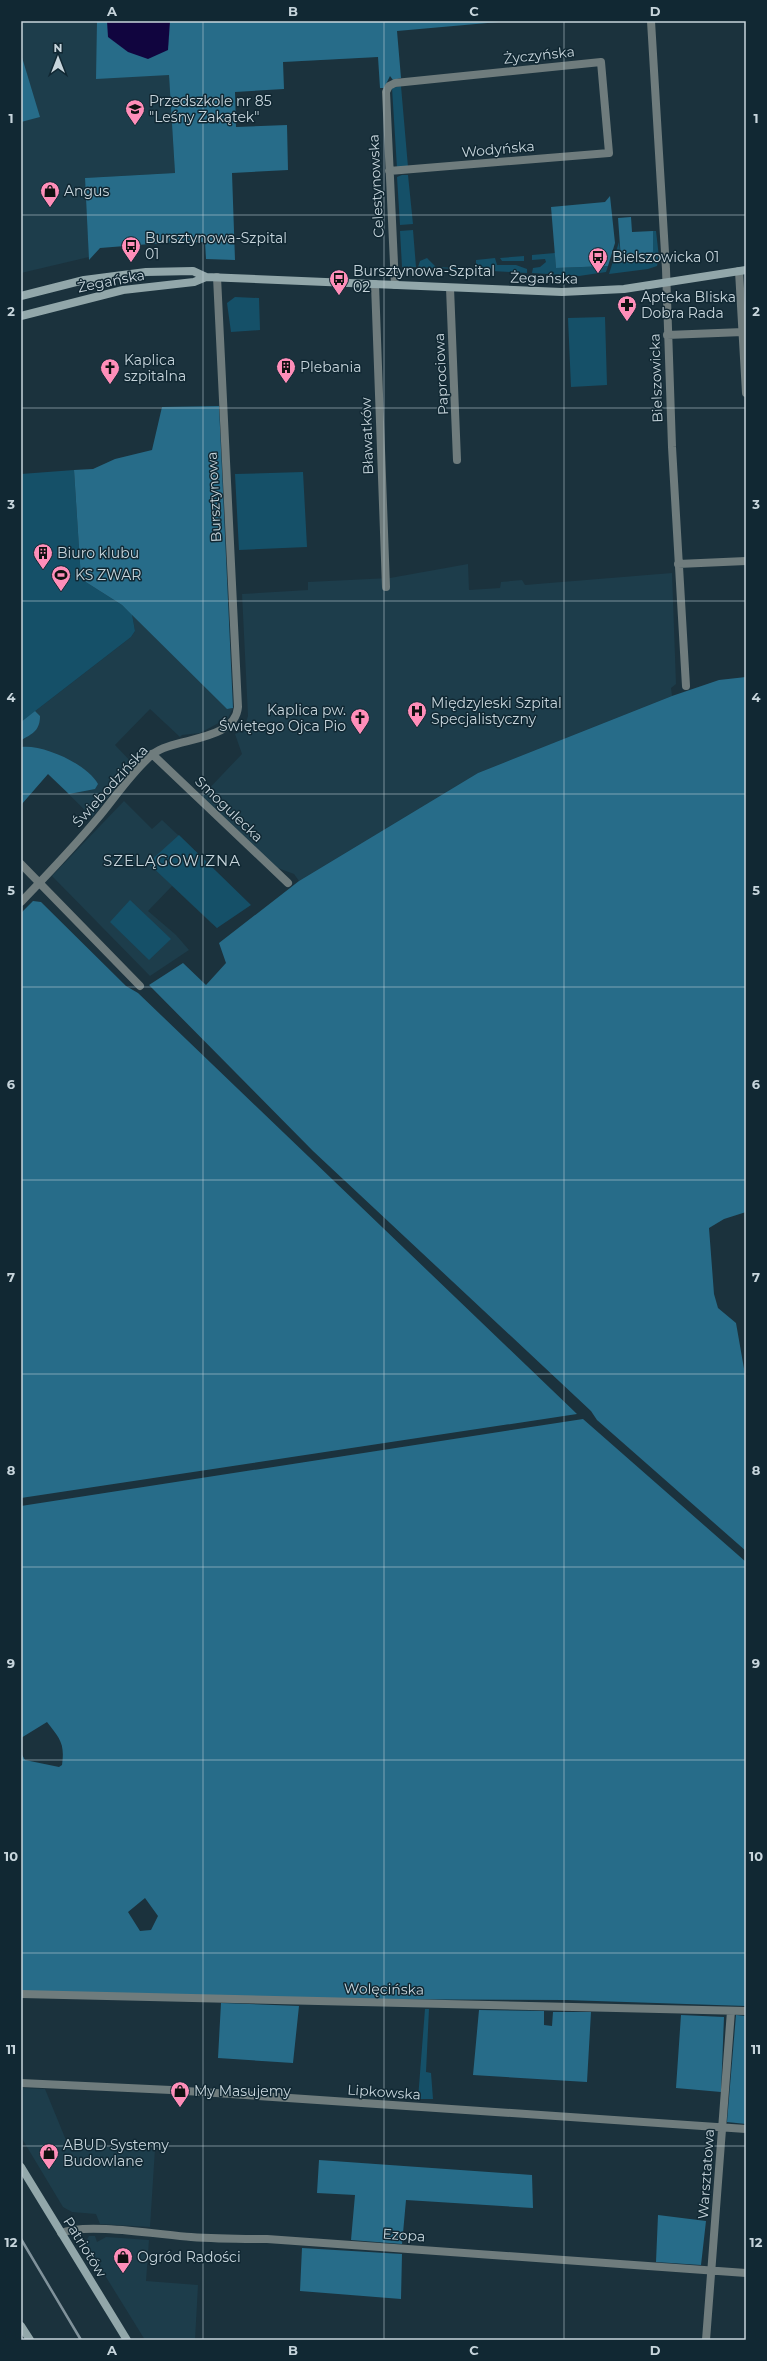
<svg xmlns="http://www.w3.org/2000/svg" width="767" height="2361" font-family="Montserrat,sans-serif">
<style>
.built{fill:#1d3d4b}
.green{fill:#155068}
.forest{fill:#276c89;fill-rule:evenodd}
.water{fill:#11053f}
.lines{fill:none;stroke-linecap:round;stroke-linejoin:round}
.street{stroke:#6f7c7d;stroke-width:8}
.secondary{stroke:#92a7aa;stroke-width:8}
.rail{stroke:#80929b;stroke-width:2.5}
.grid{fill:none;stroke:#c7d5dc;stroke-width:1;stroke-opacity:0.55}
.labels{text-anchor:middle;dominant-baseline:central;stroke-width:3;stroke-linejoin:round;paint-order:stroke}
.street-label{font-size:14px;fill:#c7d5dc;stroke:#112833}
.poi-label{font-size:14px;fill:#c7d5dc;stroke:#112833;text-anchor:start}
.neighbourhood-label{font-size:15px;letter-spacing:1px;fill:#c7d5dc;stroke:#112833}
.neatline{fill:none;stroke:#c7d5dc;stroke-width:1.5}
.grid-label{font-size:13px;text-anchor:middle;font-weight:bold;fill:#c7d5dc}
</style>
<rect width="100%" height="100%" fill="#1b323d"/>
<path class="built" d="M21,21H396L394,56L283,62L169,74L175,173L85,178L89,257L21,273Z
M468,564L469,590L500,588L501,582L522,580L525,585L672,573L676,684L671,688L672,696L478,773L299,881L294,874L275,867L201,797L242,754L235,734L243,731L248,716L242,594L308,590V582L390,578Z
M132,614L227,709L233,708L228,718L200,733L182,735L180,737L150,709L115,745L134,765L92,817L48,774L21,805V722L131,637L135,631Z
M124,801L152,829L162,820L207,862L219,926L217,928L211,923L172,886L148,911L176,935L189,950L150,976L52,876Z
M21,2088L45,2089L68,2145L155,2149L150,2227L100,2224L96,2214L72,2212L63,2207L21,2137Z
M89,2236H95L97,2242L106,2237L149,2240L146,2281L198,2285L195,2340H145L85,2243Z"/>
<path class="green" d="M401,86L408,167L397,168L392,88Z
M402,175H408L413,224L400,225L397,177Z
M413,230L416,267H402L400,231Z
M653,231H656L659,257L657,266L648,269L609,274L619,242L621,259L653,252Z
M555,253L556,268L608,266L606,272L579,276L532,273L533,268L540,267L546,262L545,259L532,260V255Z
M524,256V261H502L500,258Z
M427,258L436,267L476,269V260L495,258L497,265H516L527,269V273L418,267L420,261Z
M235,297L259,298L260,330L231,332L227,303Z
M605,317L607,385L571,387L568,318Z
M74,470L81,579L122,605L132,614L135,631L131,637L21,722V474Z
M303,472L307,547L239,550L235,474Z
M179,835L251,905L217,928L148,863Z
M130,900L171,939L149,960L110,922Z
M425,2009H429L426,2072L431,2073L433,2099H418Z"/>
<path class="forest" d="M97,21H510L397,31L401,78L393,80L390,76L384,88H380L378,57L283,62L284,89L235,92L236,127L287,125L288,170L232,173L235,260L206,259L205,242L163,243L100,248L89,260L85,178L175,173L169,75L96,79Z
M21,54L40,117L21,122Z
M610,196L615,243L608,266L556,268L551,207L605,202Z
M631,217L632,232L653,231V252L648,257L621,259L618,218Z
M219,406L233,708L227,709L122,605L81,579L74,470L93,469L115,459L152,450L162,407Z
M746,677V1212L724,1219L709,1228L714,1294L718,1308L736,1323L746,1380V1551L597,1420L591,1411L313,1151L149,985L183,963L206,985L226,963L219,943L299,881L478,773L672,696L719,680Z
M35,711L40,716C40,730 33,734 21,740V722Z
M21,747C43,744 87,764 98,784L95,789L69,794L48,774L21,805Z
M33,901L41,902L126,986L138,993L577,1414L21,1498V913Z
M583,1419L746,1562V2006L566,2000L332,1999L21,1992V1753L25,1760L59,1767L62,1765C65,1743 60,1739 47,1722L21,1738V1506ZM145,1898L158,1916L151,1930L140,1931L128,1912Z
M221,2003L299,2006L293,2063L218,2058Z
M479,2010L544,2011V2025L552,2026L553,2012H591L587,2082L473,2075Z
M681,2015L724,2017L721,2092L676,2088Z
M736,2015L746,2016V2124L727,2122Z
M319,2160L532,2175L533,2208L406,2200L402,2244L351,2240L355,2195L317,2193Z
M658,2215L706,2221L701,2265L656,2262Z
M302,2248L402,2254L401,2299L300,2291Z"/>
<path class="water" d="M107,21H170L168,50L148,59L128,52L108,37Z"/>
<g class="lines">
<path class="street" d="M651,21L666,269L672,447L686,686
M389,171L609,153L601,62L395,83L389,86L386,92L395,285
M739,271L746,393
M375,284L386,587
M450,288L457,460
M667,335L743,332
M678,564L746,561
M152,754L288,883
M21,864L140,986
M21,902C47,875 73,848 97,819C114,799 133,770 153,754C174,737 235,742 238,707L217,277
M21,1994L746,2011
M21,2083L171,2090L746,2129
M61,2233C86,2222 161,2235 191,2237C217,2239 242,2239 267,2239L746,2273
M706,2340L731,2011"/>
<path class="secondary" d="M21,296L84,280L146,272L193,271L206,277
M21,316L123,290L194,282L206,277L562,292L624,289L746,270
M21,2167L127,2340
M21,2326L30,2340"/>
<path class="rail" d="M21,2239L81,2340"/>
</g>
<path class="grid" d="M203,21V2340M384,21V2340M564,21V2340M21,215H746M21,408H746M21,601H746M21,794H746M21,987H746M21,1180H746M21,1374H746M21,1567H746M21,1760H746M21,1953H746M21,2146H746"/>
<defs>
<g id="school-pin" transform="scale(1)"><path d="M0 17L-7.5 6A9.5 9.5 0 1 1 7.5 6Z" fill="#ff8eb9" stroke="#112833"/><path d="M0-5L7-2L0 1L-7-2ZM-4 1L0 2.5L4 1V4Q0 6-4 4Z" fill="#111"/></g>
<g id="shop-pin" transform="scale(1)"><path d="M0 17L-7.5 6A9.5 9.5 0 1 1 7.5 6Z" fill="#ff8eb9" stroke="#112833"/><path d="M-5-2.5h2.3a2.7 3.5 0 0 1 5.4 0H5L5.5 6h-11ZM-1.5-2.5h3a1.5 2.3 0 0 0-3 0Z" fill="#111"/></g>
<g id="bus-pin" transform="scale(1)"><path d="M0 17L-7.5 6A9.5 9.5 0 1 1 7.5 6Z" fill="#ff8eb9" stroke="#112833"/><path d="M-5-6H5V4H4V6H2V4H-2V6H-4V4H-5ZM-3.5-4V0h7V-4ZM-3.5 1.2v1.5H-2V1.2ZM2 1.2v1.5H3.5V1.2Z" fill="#111"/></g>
<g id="pharmacy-pin" transform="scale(1)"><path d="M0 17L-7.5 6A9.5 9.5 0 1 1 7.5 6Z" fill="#ff8eb9" stroke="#112833"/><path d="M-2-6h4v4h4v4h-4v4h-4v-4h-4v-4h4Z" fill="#111"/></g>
<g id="building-pin" transform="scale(1)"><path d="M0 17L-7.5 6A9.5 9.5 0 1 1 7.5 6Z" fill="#ff8eb9" stroke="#112833"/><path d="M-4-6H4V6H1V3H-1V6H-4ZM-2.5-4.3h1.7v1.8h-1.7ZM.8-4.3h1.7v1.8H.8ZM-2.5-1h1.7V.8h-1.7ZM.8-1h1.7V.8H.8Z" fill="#111"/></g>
<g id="church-pin" transform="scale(1)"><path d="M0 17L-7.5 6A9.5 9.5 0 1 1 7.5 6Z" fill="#ff8eb9" stroke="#112833"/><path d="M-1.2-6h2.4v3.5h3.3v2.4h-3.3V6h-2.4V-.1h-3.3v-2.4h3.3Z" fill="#111"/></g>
<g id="stadium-pin" transform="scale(1)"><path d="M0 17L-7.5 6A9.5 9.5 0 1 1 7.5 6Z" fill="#ff8eb9" stroke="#112833"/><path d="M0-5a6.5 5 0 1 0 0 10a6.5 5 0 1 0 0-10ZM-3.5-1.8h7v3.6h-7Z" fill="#111"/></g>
<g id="hospital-pin" transform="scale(1)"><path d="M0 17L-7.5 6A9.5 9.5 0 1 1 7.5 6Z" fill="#ff8eb9" stroke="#112833"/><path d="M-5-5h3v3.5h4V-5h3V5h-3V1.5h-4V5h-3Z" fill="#111"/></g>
</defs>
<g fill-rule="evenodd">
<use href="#school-pin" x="135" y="109"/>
<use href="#shop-pin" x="50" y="191"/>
<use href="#bus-pin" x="131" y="246"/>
<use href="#bus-pin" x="598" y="257"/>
<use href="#bus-pin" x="339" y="279"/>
<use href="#pharmacy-pin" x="627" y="305"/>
<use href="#building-pin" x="286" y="367"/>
<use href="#church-pin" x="110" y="368"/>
<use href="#building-pin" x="43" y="553"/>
<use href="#stadium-pin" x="61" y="575"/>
<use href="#hospital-pin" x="417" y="711"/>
<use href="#church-pin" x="360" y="718"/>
<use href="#shop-pin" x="180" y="2091"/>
<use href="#shop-pin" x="49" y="2153"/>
<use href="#shop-pin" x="123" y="2257"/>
</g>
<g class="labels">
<g class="street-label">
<text transform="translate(539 55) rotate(-6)">Życzyńska</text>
<text transform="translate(498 149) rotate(-5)">Wodyńska</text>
<text transform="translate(376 186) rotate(-93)">Celestynowska</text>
<text transform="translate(544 278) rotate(1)">Żegańska</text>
<text transform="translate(111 281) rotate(-11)">Żegańska</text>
<text transform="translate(441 374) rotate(-93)">Paprociowa</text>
<text transform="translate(656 378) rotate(-92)">Bielszowicka</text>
<text transform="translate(367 436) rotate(-92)">Bławatków</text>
<text transform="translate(214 497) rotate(-93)">Bursztynowa</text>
<text transform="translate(110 786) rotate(-48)">Świebodzińska</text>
<text transform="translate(229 809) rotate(44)">Smogulecka</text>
<text transform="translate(384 1989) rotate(1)">Wolęcińska</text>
<text transform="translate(384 2092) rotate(4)">Lipkowska</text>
<text transform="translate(706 2174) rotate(-86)">Warsztatowa</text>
<text transform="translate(404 2235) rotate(4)">Ezopa</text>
<text transform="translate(85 2247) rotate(58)">Patriotów</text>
</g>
<g class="poi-label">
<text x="149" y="101">Przedszkole nr 85<tspan x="149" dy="16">"Leśny Zakątek"</tspan></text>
<text x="64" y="191">Angus</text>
<text x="145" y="238">Bursztynowa-Szpital<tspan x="145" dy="16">01</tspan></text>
<text x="612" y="257">Bielszowicka 01</text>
<text x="353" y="271">Bursztynowa-Szpital<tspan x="353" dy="16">02</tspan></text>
<text x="641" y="297">Apteka Bliska<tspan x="641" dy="16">Dobra Rada</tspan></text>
<text x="124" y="360">Kaplica<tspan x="124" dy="16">szpitalna</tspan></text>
<text x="300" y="367">Plebania</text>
<text x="57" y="553">Biuro klubu</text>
<text x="75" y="575">KS ZWAR</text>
<text x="431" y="703">Międzyleski Szpital<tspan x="431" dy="16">Specjalistyczny</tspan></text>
<text x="346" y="710" text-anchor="end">Kaplica pw.<tspan x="346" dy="16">Świętego Ojca Pio</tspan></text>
<text x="194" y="2091">My Masujemy</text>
<text x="63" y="2145">ABUD Systemy<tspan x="63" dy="16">Budowlane</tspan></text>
<text x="137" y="2257">Ogród Radości</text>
</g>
<g class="neighbourhood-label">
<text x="172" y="860">SZELĄGOWIZNA</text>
</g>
</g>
<rect width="767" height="2361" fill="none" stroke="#112833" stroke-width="44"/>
<g transform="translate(58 58)" stroke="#112833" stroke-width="3" paint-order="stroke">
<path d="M0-3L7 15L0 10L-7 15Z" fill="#c7d5dc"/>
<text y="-6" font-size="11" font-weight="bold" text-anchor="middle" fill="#c7d5dc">N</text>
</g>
<rect x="22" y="22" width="723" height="2317" class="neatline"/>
<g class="grid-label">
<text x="112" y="16">A</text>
<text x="293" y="16">B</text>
<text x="474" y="16">C</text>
<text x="655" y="16">D</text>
<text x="11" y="123">1</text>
<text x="756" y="123">1</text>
<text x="11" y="316">2</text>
<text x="756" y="316">2</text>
<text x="11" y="509">3</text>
<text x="756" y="509">3</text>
<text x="11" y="702">4</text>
<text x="756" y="702">4</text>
<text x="11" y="895">5</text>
<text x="756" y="895">5</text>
<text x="11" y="1089">6</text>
<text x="756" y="1089">6</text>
<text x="11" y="1282">7</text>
<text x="756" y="1282">7</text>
<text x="11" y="1475">8</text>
<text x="756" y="1475">8</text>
<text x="11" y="1668">9</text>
<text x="756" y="1668">9</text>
<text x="11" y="1861">10</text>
<text x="756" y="1861">10</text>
<text x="11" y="2054">11</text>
<text x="756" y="2054">11</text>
<text x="11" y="2247">12</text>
<text x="756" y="2247">12</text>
<text x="112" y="2355">A</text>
<text x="293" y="2355">B</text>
<text x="474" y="2355">C</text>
<text x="655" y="2355">D</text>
</g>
</svg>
